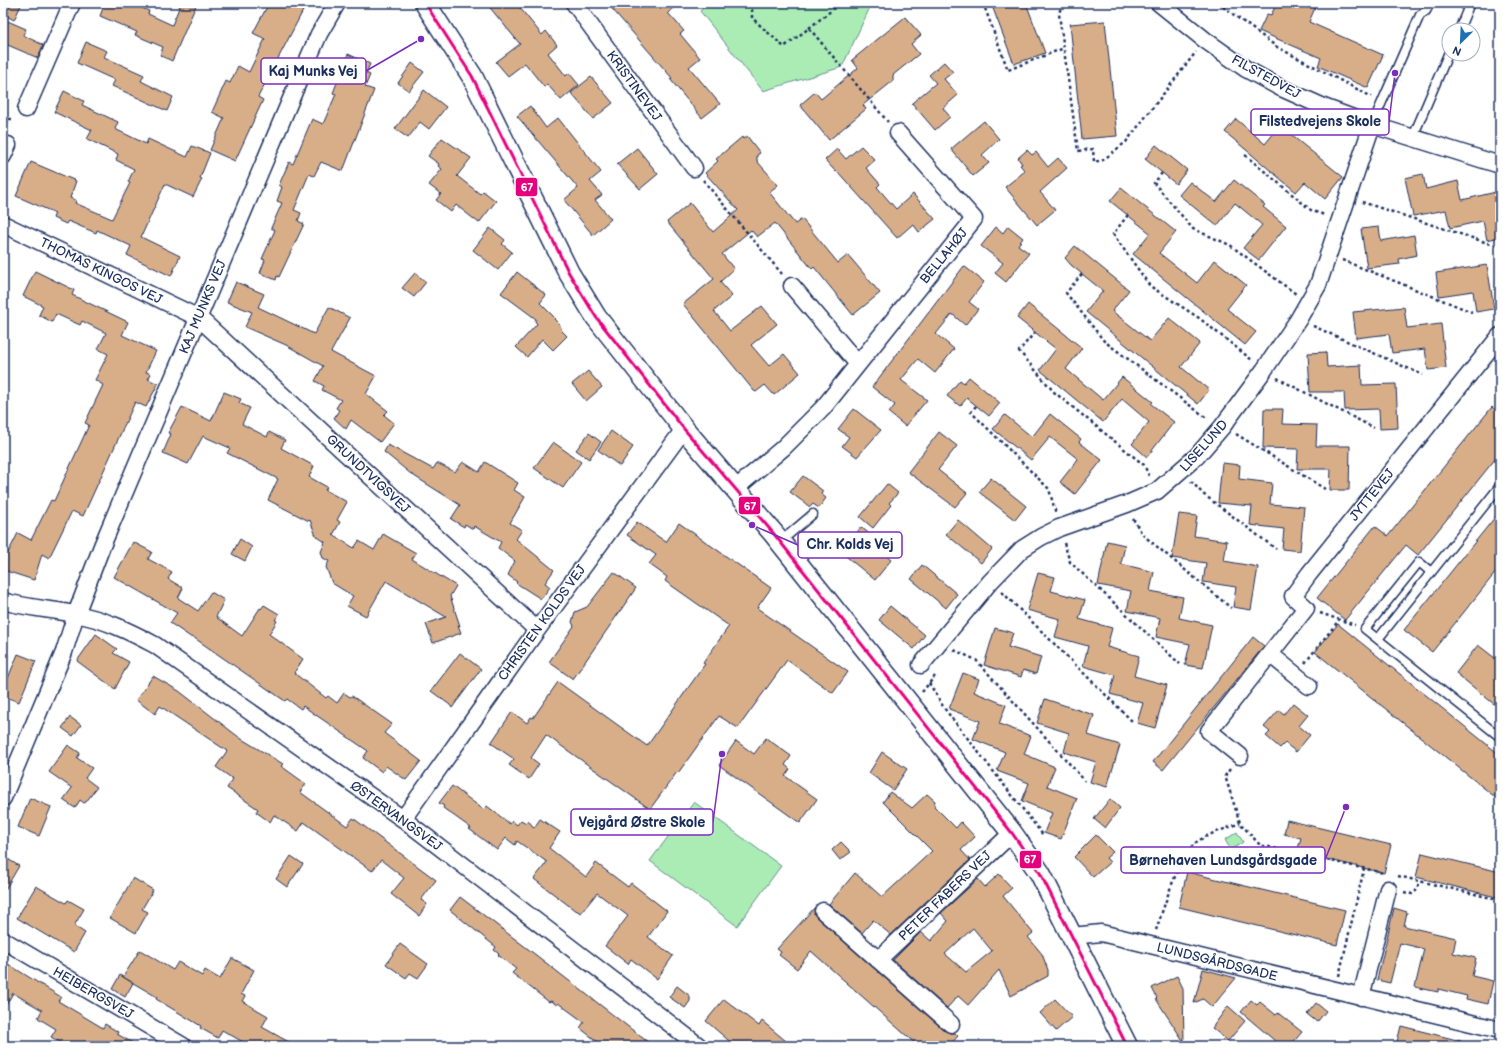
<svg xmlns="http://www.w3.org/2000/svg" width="1503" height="1049" font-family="'Balsamiq Sans',sans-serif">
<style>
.green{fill:#abecb5;stroke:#638e8a}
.building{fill:#d8ae89;stroke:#1b2f5e;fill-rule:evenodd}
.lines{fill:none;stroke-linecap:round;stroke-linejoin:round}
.service-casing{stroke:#1b2f5e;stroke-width:11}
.minor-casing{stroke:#1b2f5e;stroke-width:19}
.tertiary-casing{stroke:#1b2f5e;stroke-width:23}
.path{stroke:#1b2f5e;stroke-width:2.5;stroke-dasharray:3 3;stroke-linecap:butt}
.service{stroke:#fff;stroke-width:8}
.minor{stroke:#fff;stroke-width:16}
.tertiary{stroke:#fff;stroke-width:20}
.bus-1-casing{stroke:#fff;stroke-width:6}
.bus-1{stroke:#e5007d;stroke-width:3}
.labels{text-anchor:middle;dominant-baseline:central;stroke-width:3;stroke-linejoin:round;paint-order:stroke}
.street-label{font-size:13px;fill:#1b2f5e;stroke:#fff}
.leader{fill:none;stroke:#7b2cbf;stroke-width:1.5}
.callout-dot{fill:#7b2cbf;stroke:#fff;stroke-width:1.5}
.callout{fill:#fff;stroke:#7b2cbf;stroke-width:1.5}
.callout-label{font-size:14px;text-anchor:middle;font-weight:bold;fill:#1b2f5e}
.line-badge{stroke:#fff;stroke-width:1.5}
.badge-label{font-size:11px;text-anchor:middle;font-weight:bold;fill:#fff}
</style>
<rect width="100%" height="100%" fill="#fff"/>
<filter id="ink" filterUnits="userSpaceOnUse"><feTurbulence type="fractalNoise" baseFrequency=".025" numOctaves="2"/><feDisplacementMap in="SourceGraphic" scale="8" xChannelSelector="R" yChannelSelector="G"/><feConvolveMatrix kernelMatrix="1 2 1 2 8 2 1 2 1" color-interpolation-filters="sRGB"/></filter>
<g filter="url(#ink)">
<path class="green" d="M709,3H872L842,67L763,91L700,11Z
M694,802L781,866L737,926L650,861Z
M1237,832L1243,842L1231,850L1225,840Z"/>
<path class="building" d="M3,3H22L14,20L3,14Z
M105,3H131L149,11L148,14L172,25L181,3H197L172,61L160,55L163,47L135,35L137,32L100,16Z
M269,3H307L258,97L263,100L235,161L210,150L224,118L212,112L226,81L230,83L238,66L249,72L265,39L253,33Z
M486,3H516L542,35L546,31L557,45L548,53L566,76L569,73L579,85L561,100L547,84L544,87L525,63L508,76L496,62L520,44Z
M607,3H679L668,13L684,31L680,34L700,58L689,67L720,104L702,118L670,79L672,78Z
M991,3H1026L1045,53L1014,64Z
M1277,3H1317L1309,22L1383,55L1368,88L1318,66L1321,58L1259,31L1267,14L1271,15Z
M905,17L921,35L911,44L919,54L893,75V81L863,105L866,109L829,140L800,105L815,92L821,99L858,68L852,60Z
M3,19L26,29L23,35L43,45L38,58L3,43Z
M1105,21L1117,136L1082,139L1070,24Z
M86,42L107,51L104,57L144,75L141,81L173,97L167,111L112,86L115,80L77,63Z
M348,54L370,64L366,73L370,75L365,87L374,90L343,171L321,162L314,176L309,174L294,210L301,213L298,221L304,224L279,277L277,276L276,280L260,273L265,260L262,259L275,230L271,228L282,203L277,201L282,187L279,185L289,162L293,164L312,119L323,124L336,94L333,93Z
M944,62L953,72L944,79L958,95L943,108L950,117L935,130L912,103L936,83L929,75Z
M412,63L424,72L409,91L398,83Z
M591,77L613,103L593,119L571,93Z
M424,90L446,107L429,129L420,122L408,138L395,129Z
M64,91L84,101L82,105L118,122L115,129L146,144L148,139L187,157L192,146L210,153L200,178L202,179L193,197L165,184L141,237L180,256L171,276L127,255L131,246L97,230L96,233L68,221L66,224L53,218L55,213L16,196L31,162L76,181L70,198L76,200L75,203L112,219L130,183L128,182L134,169L116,160L118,154L87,139L92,130L54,112Z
M530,106L546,128L558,118L601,172L590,181L602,195L595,200L611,219L593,235L564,200L578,188L517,116Z
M1236,119L1265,144L1280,126L1343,177L1325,199L1305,182L1296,192L1225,132Z
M984,121L999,139L982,155L989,163L973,176L951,149Z
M747,136L760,153L757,155V161L778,185L769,192L795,224L802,219L838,263L848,255L880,293L853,315L814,267L812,269L775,223L757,237L751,230L722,254L734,269L720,282L732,296L714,311L730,331L762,306L777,324L751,345L769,366L784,354L800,373L774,395L765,385L756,392L754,391L683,304L714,279L667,222L690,203L713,232L738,210L705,173L718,161L716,159L742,137L743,139Z
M442,138L471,158L457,176L480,194L483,191L496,201L479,223L456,205L451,212L436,200L441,194L429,185L442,169L438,166L439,164L428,156Z
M1156,145L1187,170L1176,184L1145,159Z
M861,146L875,160L866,168L880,184L877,187L896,209L913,194L935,219L919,232L913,224L897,238L837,171L836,172L825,160L837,149L846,159Z
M637,148L658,174L640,189L617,164Z
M1027,150L1032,155L1036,152L1048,167L1058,158L1067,168L1040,192L1055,210L1037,225L1005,187L1025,171L1020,165L1022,164L1018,158Z
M1423,174L1426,189L1458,181L1462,200L1496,192L1500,212V237L1487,240L1483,221L1450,228L1446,210L1413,216L1405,178Z
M1234,180L1265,205L1263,207L1286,226L1259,260L1243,248L1262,225L1235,203L1217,226L1179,195L1190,182L1216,202Z
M1121,188L1176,232L1159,253L1197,283L1215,260L1246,285L1227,309L1256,332L1245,345L1133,254L1150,233L1110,201Z
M1008,226L1023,238L1018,245L1029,253L1006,282L995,273L1003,263L981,246L996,227L1003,233Z
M1379,227L1381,241L1414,235L1417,255L1399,259L1400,264L1367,268L1361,229Z
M490,228L505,240L502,244L512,252L498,270L473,250Z
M1075,246L1129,290L1112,311L1150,341L1169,318L1200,343L1181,367L1209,390L1198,404L1086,312L1103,291L1071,265L1065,258Z
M1487,265L1494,309L1476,312L1473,291L1439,296L1436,273Z
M964,266L984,282L969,302L978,309L965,325L952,314L936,334L954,349L935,373L918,359L901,380L927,400L905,426L889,413L895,405L872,387Z
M35,271L74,290L72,295L128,322L122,335L156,351L146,372L151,374L148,379L158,384L146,407L135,402L83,516L72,511L49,558L42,554L34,580L3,570V552L8,553L18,533L31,540L51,500L54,501L89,425L85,423L103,385L95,380L108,354L98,349L106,333L82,321L80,325L56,314L52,322L39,315L43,306L23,296Z
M517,272L546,295L540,303L555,318L554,319L560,325L562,331L567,336L553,350L542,339L527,357L516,347L537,324L535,321L536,319L501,293Z
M415,273L426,282L414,297L402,288Z
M236,282L264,294L258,307L314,334L329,307L350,318L331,352L376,376L366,394L388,411L384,415L394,423L380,442L351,420L346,429L334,418L339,410L336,408L341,400L322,390L324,386L315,381L323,366L286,345L245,327L252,312L227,302Z
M1028,304L1082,348L1066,369L1103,400L1122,377L1153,402L1151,404L1174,422L1147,457L1132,444L1149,422L1122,399L1103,422L1040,370L1056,349L1017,318Z
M1404,307L1407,328L1441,324L1446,368L1428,370L1425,349L1392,353L1389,334L1356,338L1353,312Z
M1326,352L1327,367L1361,365L1362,385L1396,384L1398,428L1380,429L1379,409L1345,410L1344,392H1310L1308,353Z
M588,371L602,387L586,401L572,384Z
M969,377L1000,403L989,416L967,398L960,406L947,396L960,380L964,383Z
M224,392L241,399L239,403L250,408L242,424L267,437L269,432L285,440L281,448L314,466L309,477L327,487L325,490L347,502L337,520L340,522L333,535L354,548L359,541L374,550L383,534L416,553L412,559L456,586L450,596L460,626L458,625L461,633L433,643L426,624L446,617L386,581L366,616L347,606L353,596L332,583L326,567L329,561L323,558L321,552L325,542L316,536L310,520L309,521L268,500L278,479L227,453L230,448L203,436L188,464L163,453L171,434L168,433L182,407L211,421Z
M1492,407L1500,414V453L1418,555L1406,545L1345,620L1317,598L1375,526L1388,536Z
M854,409L881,430L857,457L842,446L849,437L838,429Z
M1264,409H1283L1282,424L1317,425L1316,446H1350L1349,490H1330L1331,469H1297L1298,449L1263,448Z
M1050,414L1081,439L1079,442L1102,460L1075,494L1060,482L1078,459L1050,437L1031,460L993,429L1005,415L1032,437Z
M611,431L633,447L620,466L598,450Z
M939,432L957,446L938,470L967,493L955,507L908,472Z
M589,433L601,442L589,459L576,450Z
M553,442L581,462L563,488L534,468Z
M388,445L433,469L437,463L455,472L463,462L479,472L485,462L518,483L514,490L525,497L510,523L522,530L516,539L554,570L545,583L550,587L541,599L516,583L517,582L508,575L515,561L498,548L501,542L474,526L473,529L465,524L464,527L451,519L460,505L411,474L384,452Z
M1222,463L1240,465L1239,479L1272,483L1270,504L1304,507L1300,551L1282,549L1284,529L1250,525L1252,506L1218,503Z
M803,476L823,491L821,494L826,498L819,508L813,504L810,507L790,492Z
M991,478L1026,506L1015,520L979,492Z
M887,484L898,493L889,503L891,505L873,528L860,517Z
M1500,511V567L1432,652L1404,630Z
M1179,514L1197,516L1194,536L1227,541L1224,561L1258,567L1251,610L1233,607L1236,587L1203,582L1206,563L1172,558Z
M958,520L992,549L981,563L946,534Z
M637,522L666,542L679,523L771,588L757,608L848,672L833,693L787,660L738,728L719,716L678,773L677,772L650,809L546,735L531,758L539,764L529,779L509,765L514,759L491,743L512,712L527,723L531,717L533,718L558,682L647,746L705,664L703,663L729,626L665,581L667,577L649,564L656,555L627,535Z
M861,527L872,536L868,541L891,560L875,580L842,553Z
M240,539L252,547L245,561L232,554Z
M1107,541L1125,545L1121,564L1154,572L1150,591L1183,597L1179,618L1212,625L1203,668L1185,665L1190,644L1156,637L1160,618L1127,611L1131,591L1098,585Z
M133,542L152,552L148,559L172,572L168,579L183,588L178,598L198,611L211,592L224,600L216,617L242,636L260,608L261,609L264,605L279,614L275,620L277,621L269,634L303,659L294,673L326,698L328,696L337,703L344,693L350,697L352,696L392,724L384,733L421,761L406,780L386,766L382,772L363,758L368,751L303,706L301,709L287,699L285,701L193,637L192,638L170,623L177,613L114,577Z
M922,565L957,594L946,608L911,579Z
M614,572L636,588L573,679L549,662L574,626L572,622L575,612L587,607Z
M1038,573L1055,577L1051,591L1085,600L1079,619L1112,628L1107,647L1139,656L1134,676L1167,685L1155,728L1137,723L1143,703L1110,694L1115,675L1083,666L1088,646L1055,637L1060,619L1027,610Z
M890,606L925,635L914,649L879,620Z
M1338,624L1500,755V801L1315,652Z
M995,628L1013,633L1008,647L1041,657L1036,674L1023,670L1021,677L984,665Z
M96,634L117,649L113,653L129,662L115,689L77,661Z
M1253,637L1264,646L1163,770L1153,762Z
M1478,645L1500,662V709L1456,673Z
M460,653L481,669L452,708L450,705L431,691Z
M18,654L36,661L19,702L3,696V676L8,678Z
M963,673L979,679L974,692L1006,705L999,724L1031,736L1024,754L1055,767L1047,786L1077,798L1061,839L1044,833L1052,813L1022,801L1029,783L997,771L1005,752L973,739L980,721L949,709Z
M153,676L179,691L240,738L283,764L281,766L306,784L300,792L347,826L353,818L436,880L421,900L427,904L419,916L391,894L404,878L381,860L372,871L304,822L298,831L274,815L270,822L256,812L258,809L227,788L233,779L216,767L227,751L160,706L155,714L136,700Z
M1045,699L1094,715L1088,735L1120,745L1107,787L1090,782L1096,762L1064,752L1069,733L1037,723Z
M1293,703L1308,715L1299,726L1310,735L1296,752L1285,743L1280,748L1266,736L1270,732L1264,727L1279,710L1284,714Z
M70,717L81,725L73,736L62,728Z
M766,738L791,756L785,765L790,769L785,776L817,799L800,823L719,765L736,741L754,754Z
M68,745L80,753L77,758L92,768L85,778L97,787L86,802L84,803L80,800L75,808L63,800L72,788L49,772Z
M882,752L907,769L893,790L869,773Z
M452,786L484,810L487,806L510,824L512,821L517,825L521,820L526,823L528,820L534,828L540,819L560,832L549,848L586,877L596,863L628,887L631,883L667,911L648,937L673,956L657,979L631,959L628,964L605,946L628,916L597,893L581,913L572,908L534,879L547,862L517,841L515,845L506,838L497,850L469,829L471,828L443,808L444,806L439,803Z
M890,792L912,808L927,794L935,801L934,806L956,828L961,822L975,837L961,850L970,860L891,935L873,920L862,933L829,904L855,873L882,897L932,851L883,802Z
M30,798L51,807L39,836L18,827Z
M1110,799L1120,808L1105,828L1094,819Z
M1287,820L1391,845L1384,873L1297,852L1301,838L1284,834Z
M1096,835L1113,852L1106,858L1110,862L1093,877L1074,857Z
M841,842L851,852L840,860L832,850Z
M1422,853L1500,872V898L1416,877Z
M3,856L19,866L3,893Z
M291,856L303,864L287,887L276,879Z
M1187,872L1345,910L1337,945L1179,907Z
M999,874L1012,888L1003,896L1033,933L1028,937L1042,954L1048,970V976L1011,996L999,970L968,1005L958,996L947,1008L893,960L921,932L931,941L948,921L941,913L978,879L985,887ZM973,928L992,951L966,972L945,954Z
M133,878L153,890L142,909L148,912L136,933L110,918Z
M36,886L66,903L68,900L84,909L74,926L85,933L74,952L17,918Z
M460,897L532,952L653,1046H603L580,1028L584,1022L558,1003L557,1005L551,1001L549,1002L512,973L516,969L498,955L499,954L494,950L496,947L450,910Z
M815,907L814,914L817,918L945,1031L950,1033H955L958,1036L949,1046H918L811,951L797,969L779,955L781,952L777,949Z
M1394,908L1407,912L1404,926L1456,938L1453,953L1476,958L1472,976L1493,981L1488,1004L1466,999L1467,996L1438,989V992L1415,987L1424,949L1400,943L1390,983L1377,980Z
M400,944L428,964L418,978L410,973L406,978L386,964Z
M140,950L173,970L178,962L202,976L205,970L220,979L232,958L254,970L241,994L245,996L242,1001L268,1016L262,1027L296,1046H250L222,1030L218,1038L200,1028L201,1026L156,999L157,997L123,977Z
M3,961L61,997L58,1001L103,1028L105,1024L118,1032L117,1034L138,1046H67L51,1037L56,1029L38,1018L42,1010L13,993L3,1010Z
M1203,969L1236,978L1212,1007L1203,999L1194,1003Z
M120,975L133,983L125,997L112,989Z
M1177,976L1183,988L1184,1042L1156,999L1157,998L1152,988Z
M677,986L690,996V1001L685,1008L669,997Z
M724,999L759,1026L762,1021L792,1046H735L706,1021Z
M1055,999L1072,1017L1056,1031L1040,1013Z
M1251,1000L1257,1005L1260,1002L1276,1015L1278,1013L1302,1032L1290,1046H1281L1241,1012Z
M1316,1003L1326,1011L1317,1022L1307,1014Z
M1228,1006L1245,1021L1228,1041L1212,1028Z
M1401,1026L1461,1041L1460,1046H1396Z"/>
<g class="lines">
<g class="service-casing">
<path id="service" d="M1459,30L1470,3
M1372,125L1420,15L1426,11L1430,3
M1412,139L1449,52
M780,542L813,514
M1431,572L1419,562L1365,629L1500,737
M1378,639L1500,486"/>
</g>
<g class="minor-casing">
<path id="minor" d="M574,3L694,168
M1159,3L1205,40L1246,69L1279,87L1326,108L1372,125L1500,165
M26,109L72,3
M3,156L8,145
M3,224L199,318L537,630
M792,286L858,364
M736,488L783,448L823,408L974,219L898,133
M3,601C26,608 51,609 75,614C104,619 129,631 155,645L403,819L699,1046
M1270,654L1309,686
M921,665L990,582L1022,549L1041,537L1059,528L1127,504L1157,491L1197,456L1222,427L1264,370L1298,320L1318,285L1372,125
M1240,756L1209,731L1306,608L1293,596L1309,574L1500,336
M3,798L64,652L76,614L102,546L296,87L319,34L337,3
M403,819L537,630L684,429
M823,911L951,1024
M1072,936L1101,933L1500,1030
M3,940L183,1046
M878,960L1012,833
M1361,997L1388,889"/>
</g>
<g class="tertiary-casing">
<path id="tertiary" d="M425,3L472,76L569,273L596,317L684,429L774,534L1012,833L1040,873L1127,1046"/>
</g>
<path class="path" d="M752,3V18L784,47L809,28L888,122
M983,3L1008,70L1064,48
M1062,3L1059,14L1078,151L1093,149L1094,162L1103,160L1126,142L1196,52
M1218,3L1277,47L1372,97
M809,28L841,3
M4,130L9,119H13
M1245,155L1312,211L1325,215
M1162,173L1154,183L1193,229L1230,245L1296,294
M703,180L782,274
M1362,202L1500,247
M1128,215L1113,234L1150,286L1199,318L1252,360
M1342,260L1472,312
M1082,274L1066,293L1104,341L1208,419
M1313,326L1423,375
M1035,332L1019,351L1054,392L1144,465L1149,476
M1277,378L1374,428
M976,406L971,412L1049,489L1056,514
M1236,434L1325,489
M1191,481L1203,494L1276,549
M1133,519L1143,535L1231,608
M1064,543L1070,562L1180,664
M1002,592L1133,722
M1320,613L1355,625
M954,650L976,660L1085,781
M1305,663L1339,620
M929,683L944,708L1043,835
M922,692L935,676
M1230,769L1225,776L1240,823L1260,845L1384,873
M1398,876L1500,900
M1404,892L1412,894L1416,891L1420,881
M1156,930C1164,908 1179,853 1198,841C1210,833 1226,829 1240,823
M1339,976L1364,869"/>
<use href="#service" class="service"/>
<use href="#minor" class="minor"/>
<use href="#tertiary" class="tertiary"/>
<g class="bus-1-casing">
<path id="bus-1" d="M425,3L472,76L569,273L596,317L684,429L774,534L1012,833L1040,873L1127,1046"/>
</g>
<use href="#bus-1" class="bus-1"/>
</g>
</g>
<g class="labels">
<g class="street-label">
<text transform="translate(1266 77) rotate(29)">FILSTEDVEJ</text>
<text transform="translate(634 86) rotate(54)">KRISTINEVEJ</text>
<text transform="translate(944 256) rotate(-51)">BELLAHØJ</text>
<text transform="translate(101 271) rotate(26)">THOMAS KINGOS VEJ</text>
<text transform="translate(203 307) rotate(-67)">KAJ MUNKS VEJ</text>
<text transform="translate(1204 446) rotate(-48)">LISELUND</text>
<text transform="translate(368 474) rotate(43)">GRUNDTVIGSVEJ</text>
<text transform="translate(1372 495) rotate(-51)">JYTTEVEJ</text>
<text transform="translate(542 623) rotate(-54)">CHRISTEN KOLDS VEJ</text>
<text transform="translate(396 816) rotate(36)">ØSTERVANGSVEJ</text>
<text transform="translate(945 896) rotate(-44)">PETER FABERS VEJ</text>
<text transform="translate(1217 962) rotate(14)">LUNDSGÅRDSGADE</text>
<text transform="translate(93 993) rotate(30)">HEIBERGSVEJ</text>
</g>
</g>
<path class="leader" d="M421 39L366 71M1395 73L1389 122M752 525L798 545M722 754L713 822M1346 807L1325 860"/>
<g class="callout-dot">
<circle cx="421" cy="39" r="4"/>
<circle cx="1395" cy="73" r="4"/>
<circle cx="752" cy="525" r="4"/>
<circle cx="722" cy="754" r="4"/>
<circle cx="1346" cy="807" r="4"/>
</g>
<g class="callout">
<rect x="261" y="58" width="105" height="26" rx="4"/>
<rect x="1251" y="109" width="138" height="26" rx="4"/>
<rect x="798" y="532" width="104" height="26" rx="4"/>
<rect x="571" y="809" width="142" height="26" rx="4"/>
<rect x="1121" y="847" width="204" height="26" rx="4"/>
</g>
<g class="callout-label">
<text x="313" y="76">Kaj Munks Vej</text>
<text x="1320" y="126">Filstedvejens Skole</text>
<text x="850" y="549">Chr. Kolds Vej</text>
<text x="642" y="827">Vejgård Østre Skole</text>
<text x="1223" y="865">Børnehaven Lundsgårdsgade</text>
</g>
<g class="line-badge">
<rect x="515" y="177" width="23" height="20" rx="4" fill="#e5007d"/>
<rect x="738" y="496" width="23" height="19" rx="4" fill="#e5007d"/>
<rect x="1019" y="850" width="23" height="19" rx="4" fill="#e5007d"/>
</g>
<g class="badge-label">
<text x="527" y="191">67</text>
<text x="750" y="510">67</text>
<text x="1030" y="863">67</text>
</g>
<rect width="1503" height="1049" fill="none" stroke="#fff" stroke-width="16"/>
<rect x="8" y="8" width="1487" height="1033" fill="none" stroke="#1b2f5e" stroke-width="1.5" filter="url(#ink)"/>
<g transform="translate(1461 42) rotate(204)"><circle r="19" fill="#ffffff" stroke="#a4acbf"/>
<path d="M0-3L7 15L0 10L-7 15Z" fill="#1f6fb2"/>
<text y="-6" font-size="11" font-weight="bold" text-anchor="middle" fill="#1b2f5e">N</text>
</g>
</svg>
